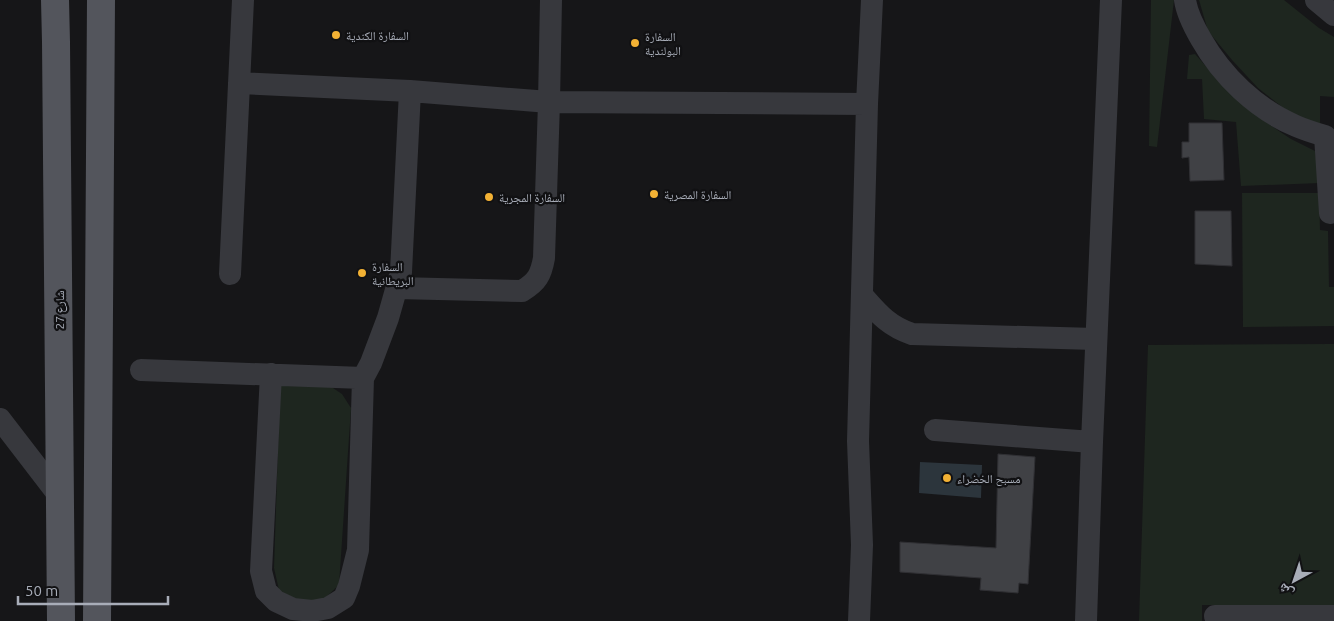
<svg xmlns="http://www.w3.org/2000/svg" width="1334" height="621" font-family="Ubuntu,'Noto Naskh Arabic',sans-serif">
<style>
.green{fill:#1e261f}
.water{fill:#2c353c}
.building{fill:#404145;stroke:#303034}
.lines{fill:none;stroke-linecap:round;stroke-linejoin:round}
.minor{stroke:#37383d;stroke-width:22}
.major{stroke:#53555c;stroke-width:28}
.poi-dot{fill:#f2b134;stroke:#111113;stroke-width:2}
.labels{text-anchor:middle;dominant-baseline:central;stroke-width:4.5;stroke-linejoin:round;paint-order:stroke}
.poi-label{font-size:12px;fill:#a8adb8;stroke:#111113;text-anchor:start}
.street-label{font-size:12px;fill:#a8adb8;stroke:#111113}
</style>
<rect width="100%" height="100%" fill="#161618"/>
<path class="green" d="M1151,0H1174L1157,147L1149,146Z
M1199,0H1284L1319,28L1334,37V97L1320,96V123H1308L1291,114L1258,88L1232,60L1208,31Z
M1195,54C1223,86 1255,117 1291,139C1299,143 1307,147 1315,151L1320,183L1241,186L1236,122L1204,119L1202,79H1187L1189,55Z
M1242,193H1319L1320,230L1328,231L1329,287H1334V326L1243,327Z
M1334,344V606L1202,605V621H1139L1148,345Z
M288,381L330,386L342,394L351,408L339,585L324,599L301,603L279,590L274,568L280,387Z"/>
<path class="water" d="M920,462L982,465L981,498L919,493Z"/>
<path class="building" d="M1189,123H1222L1224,180L1190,181L1189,157L1182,158V142H1189Z
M1195,211H1231L1232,266L1195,264Z
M998,454L1035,457L1028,584L1019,583L1018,593L980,590L981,578L900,572V542L996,548Z"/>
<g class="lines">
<path class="minor" d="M1185,0C1187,14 1194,27 1201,39C1222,76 1256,109 1296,126C1305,130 1315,133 1325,136L1330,213
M1316,0L1334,15
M239,83L410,91
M230,274L243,0
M397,288L522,291C537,282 541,275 544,258L549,102L551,0
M862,295C878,313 888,326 912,334L1095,339
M141,370L363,378
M271,374L261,571L266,591L276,601L293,609L312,611L328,608L344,598L349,586L358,550L363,378L371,363L388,318L401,272L410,91L549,102L867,104
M0,419L60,497
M935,430L1092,442L1111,0
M1215,616H1334
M859,621L862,545L858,441L867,104L872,0
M1086,621L1092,442"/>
<path class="major" d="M55,0L56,42L61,621
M97,621L101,0"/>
</g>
<g class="poi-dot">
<circle cx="336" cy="35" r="5"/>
<circle cx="635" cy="43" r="5"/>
<circle cx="654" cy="194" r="5"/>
<circle cx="489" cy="197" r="5"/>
<circle cx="362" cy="273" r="5"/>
<circle cx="947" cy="478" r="5"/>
</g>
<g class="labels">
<g class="poi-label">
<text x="346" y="35">السفارة الكندية</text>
<text x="645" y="36">السفارة<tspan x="645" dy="14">البولندية</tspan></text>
<text x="664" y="194">السفارة المصرية</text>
<text x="499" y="197">السفارة المجرية</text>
<text x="372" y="266">السفارة<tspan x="372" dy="14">البريطانية</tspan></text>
<text x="957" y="478">مسبح الخضراء</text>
</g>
<g class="street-label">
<text transform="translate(59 310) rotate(-90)">شارع 27</text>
</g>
</g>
<g transform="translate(1294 581) rotate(220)" stroke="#111113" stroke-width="4" paint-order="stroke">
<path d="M0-4L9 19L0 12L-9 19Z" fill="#a8adb8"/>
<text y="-8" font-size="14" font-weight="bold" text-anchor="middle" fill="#a8adb8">ش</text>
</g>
<path d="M18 596v8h150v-8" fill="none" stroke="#a8adb8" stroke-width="2.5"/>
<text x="25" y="596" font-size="15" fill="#a8adb8" stroke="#111113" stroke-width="4" paint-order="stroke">50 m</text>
</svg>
